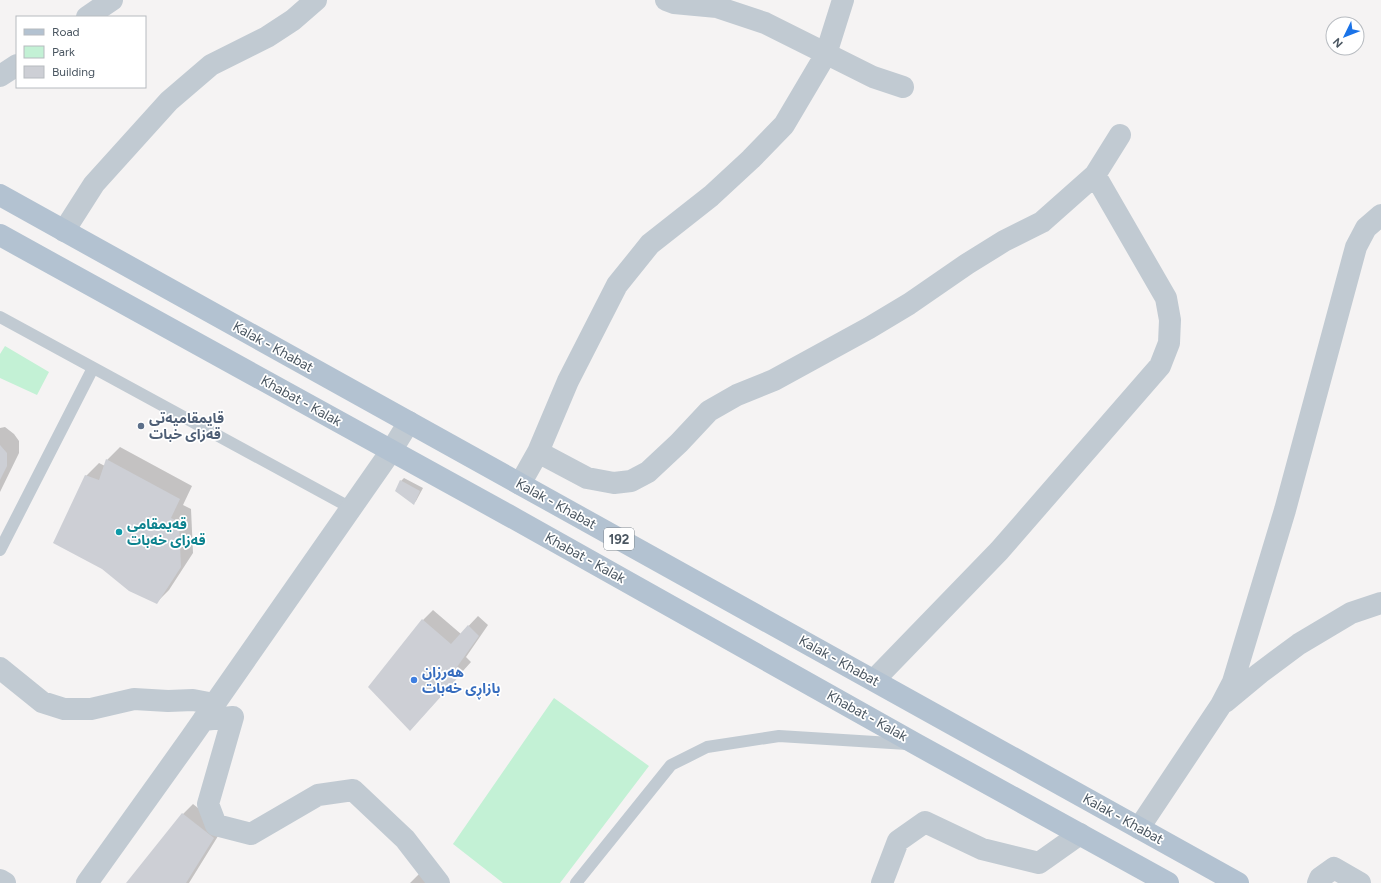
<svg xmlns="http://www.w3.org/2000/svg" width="1381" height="883" font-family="Figtree,'Noto Sans Arabic',sans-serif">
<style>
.green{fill:#c3f1d5}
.shadow{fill:#0003}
.building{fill:#cdcfd5}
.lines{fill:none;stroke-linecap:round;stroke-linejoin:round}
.lane{stroke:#c1cad2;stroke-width:12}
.street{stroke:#c1cad2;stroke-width:22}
.primary{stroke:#b3c2d1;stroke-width:22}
.service-dot{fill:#5c6f8a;stroke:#fff;stroke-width:1.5}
.culture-dot{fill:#0f9aa8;stroke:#fff;stroke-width:1.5}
.shop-dot{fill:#3f7fe0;stroke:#fff;stroke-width:1.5}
.labels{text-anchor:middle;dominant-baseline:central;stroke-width:3.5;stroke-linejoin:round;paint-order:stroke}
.shield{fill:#fff;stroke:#808990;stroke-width:1}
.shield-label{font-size:13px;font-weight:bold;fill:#4a5661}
.street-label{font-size:14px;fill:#4a5661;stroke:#fff}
.service-label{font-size:14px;font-weight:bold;fill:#4e5e75;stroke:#fff;text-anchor:start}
.culture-label{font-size:14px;font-weight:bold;fill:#0d838f;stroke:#fff;text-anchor:start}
.shop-label{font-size:14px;font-weight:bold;fill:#366cbe;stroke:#fff;text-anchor:start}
</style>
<rect width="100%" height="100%" fill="#f5f3f3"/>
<path class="green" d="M5,346L49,372L37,395L0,378V354Z
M554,698L649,766L560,883H503L453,844Z"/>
<path class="shadow" d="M5,427L14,434L19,441V453L0,492V428Z
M120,447L192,486L183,505L191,509L193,553L169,590L156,603L86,476L99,463L105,466L107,460Z
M404,478L423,488L416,501L413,504L401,481Z
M433,610L461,634L478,616L488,625L466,657L471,662L419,720L369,687L423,620Z
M193,804L223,828L189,883H127L183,814Z
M420,873L433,883H410Z"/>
<path class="building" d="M0,445L7,453V466L0,480Z
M106,459L180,499L171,518L179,522L181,567L157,604L129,591L102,569L53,543L85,475L99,480Z
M400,480L420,491L414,505L395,491Z
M422,619L451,644L468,625L479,636L457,667L462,673L410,731L368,687Z
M182,813L214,838L186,883H126Z"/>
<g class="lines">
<path class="lane" d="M0,317L351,508
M0,550L93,368
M576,883L671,765L707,747L779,736L907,744"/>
<path class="street" d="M666,0L674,3L717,7L765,23L873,77L903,87
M87,17L112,0
M0,76L17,65
M64,231L94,184L169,101L211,65L267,37L293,20L316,0
M538,452L587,478L614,483L631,481L648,472L679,443L709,411L737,395L774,380L869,328L909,304L967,264L1004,241L1042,222L1095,175L1120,135
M520,484L538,452L568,381L617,285L650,244L711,196L751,159L784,125L826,54L843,0
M0,668L42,702L64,709H91L134,699L168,701L193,700L214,704
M874,680L999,551L1160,366L1169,343L1170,320L1166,298L1095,175
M1225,702L1260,673L1299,644L1351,613L1381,603
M203,720L233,717L208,804L216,825L251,834L318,795L353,790L405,839L439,883
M1139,828L1221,705L1233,682L1285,510L1356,247L1366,228L1381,215
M0,880L5,883
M87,883L190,739L391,451L409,422
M882,883L898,841L925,822L982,849L1039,863L1080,834
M1318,883L1320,878L1334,868L1360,883"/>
<path class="primary" d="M0,195L1238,883
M0,235L508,515L916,744L1168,883"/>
</g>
<circle class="service-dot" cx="141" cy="426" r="4"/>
<circle class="culture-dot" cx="119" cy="532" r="4"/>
<circle class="shop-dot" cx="414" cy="680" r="4"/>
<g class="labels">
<rect class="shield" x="604" y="528" width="30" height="22" rx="3"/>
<g class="shield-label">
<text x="619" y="539">192</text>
</g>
<g class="street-label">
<text transform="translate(273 347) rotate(29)">Kalak - Khabat</text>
<text transform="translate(301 401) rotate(29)">Khabat - Kalak</text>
<text transform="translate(556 504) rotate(29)">Kalak - Khabat</text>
<text transform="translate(585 558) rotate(29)">Khabat - Kalak</text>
<text transform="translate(839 661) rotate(29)">Kalak - Khabat</text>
<text transform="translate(867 716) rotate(29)">Khabat - Kalak</text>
<text transform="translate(1123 819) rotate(29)">Kalak - Khabat</text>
</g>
<g class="service-label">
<text x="149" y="418">قایمقامیەتى<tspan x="149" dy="16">قەزای خبات</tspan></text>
</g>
<g class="culture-label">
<text x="127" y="524">قەیمقامی<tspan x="127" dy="16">قەزای خەبات</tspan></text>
</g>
<g class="shop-label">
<text x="422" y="672">هەرزان<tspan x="422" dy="16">بازاڕی خەبات</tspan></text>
</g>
</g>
<rect x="16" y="16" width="130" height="72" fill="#ffffff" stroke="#b7bbc0"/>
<rect x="24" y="29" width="20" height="6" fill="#b3c2d1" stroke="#b7bbc0"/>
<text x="52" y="36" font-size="12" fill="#4a5661">Road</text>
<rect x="24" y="46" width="20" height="12" fill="#c3f1d5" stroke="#b7bbc0"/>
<text x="52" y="56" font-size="12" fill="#4a5661">Park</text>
<rect x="24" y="66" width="20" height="12" fill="#cdcfd5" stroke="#b7bbc0"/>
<text x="52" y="76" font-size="12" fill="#4a5661">Building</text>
<g transform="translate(1345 36) rotate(227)"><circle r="19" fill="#ffffff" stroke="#b7bbc0"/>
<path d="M0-3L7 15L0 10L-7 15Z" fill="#1a73e8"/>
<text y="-6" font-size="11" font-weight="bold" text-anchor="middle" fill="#4a5661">N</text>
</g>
</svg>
